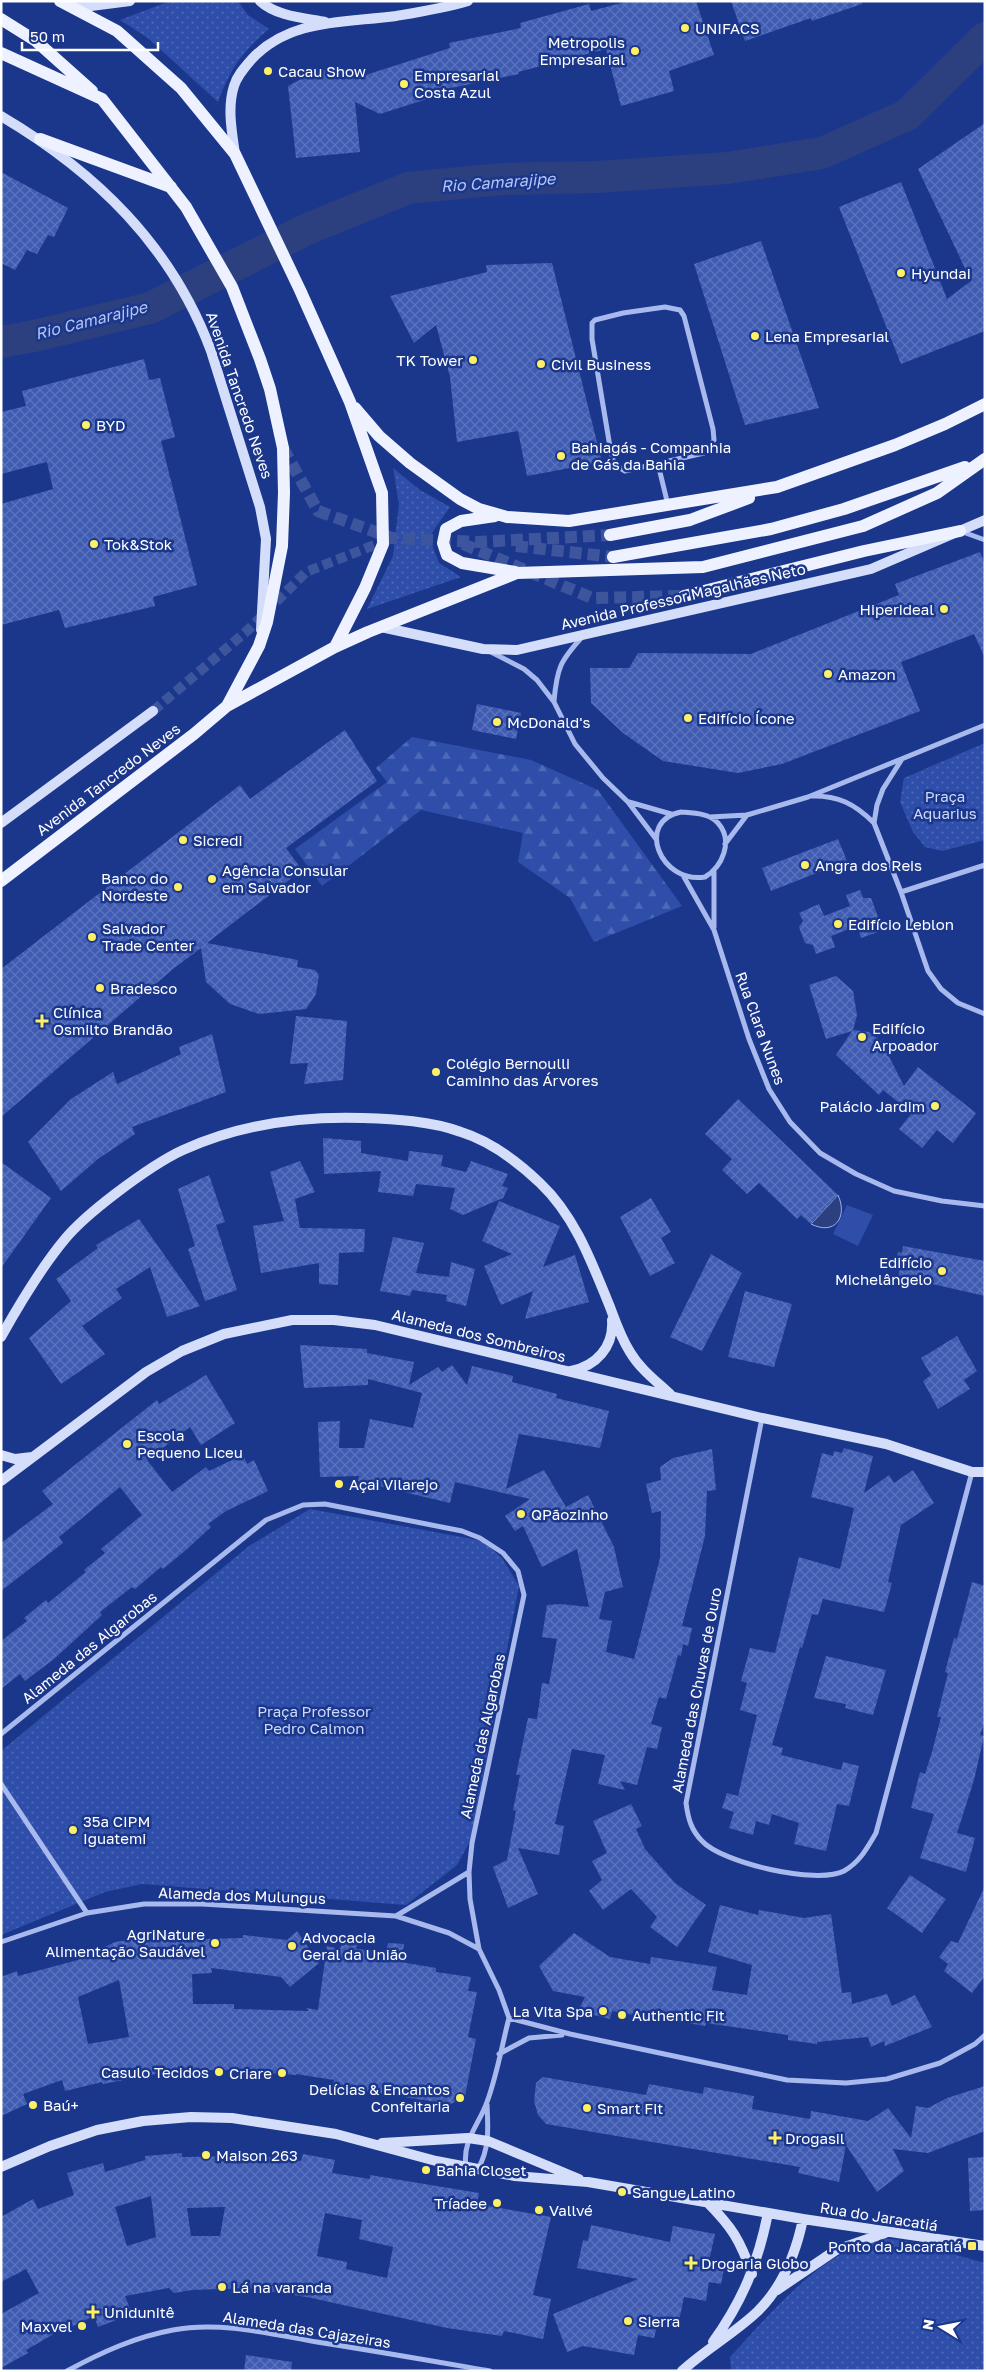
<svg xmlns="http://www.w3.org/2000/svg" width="986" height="2372" font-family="'Golos Text',sans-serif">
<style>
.green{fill:url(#green-dots)}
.forest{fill:url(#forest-firs)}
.pitch{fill:#2e4eaa}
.water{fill:#2c4080;stroke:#9ab1ef}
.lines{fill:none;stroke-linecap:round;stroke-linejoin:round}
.river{stroke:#2c4080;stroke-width:32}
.building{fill:url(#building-cross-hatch);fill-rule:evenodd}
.secondary-tunnel{stroke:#3d559d;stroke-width:10;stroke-dasharray:10 5;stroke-linecap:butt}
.primary-tunnel{stroke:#3d559d;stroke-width:12;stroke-dasharray:12 6;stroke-linecap:butt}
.street{stroke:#a7b9ed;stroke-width:5}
.secondary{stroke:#d4ddfa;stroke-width:10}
.primary{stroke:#eef1ff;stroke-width:12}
.poi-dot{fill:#fef064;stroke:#1b378c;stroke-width:2}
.labels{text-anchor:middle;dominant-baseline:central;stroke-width:5;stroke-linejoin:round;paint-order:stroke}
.poi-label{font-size:15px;fill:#fff;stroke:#1b378c;text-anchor:start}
.street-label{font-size:15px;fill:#fff;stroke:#1b378c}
.park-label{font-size:15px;fill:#cdd9fa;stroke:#1b378c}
.water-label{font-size:16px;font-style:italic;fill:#b3c4f4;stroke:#1b378c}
</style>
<defs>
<pattern id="green-dots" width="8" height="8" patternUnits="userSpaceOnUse" patternTransform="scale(1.25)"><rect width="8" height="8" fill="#2e4eaa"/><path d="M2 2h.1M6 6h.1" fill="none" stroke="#4d69b7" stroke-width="1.8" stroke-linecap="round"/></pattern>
<pattern id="forest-firs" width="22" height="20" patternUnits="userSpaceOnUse" patternTransform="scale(1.25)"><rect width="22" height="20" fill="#2e4eaa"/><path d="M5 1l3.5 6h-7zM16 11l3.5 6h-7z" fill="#4d69b7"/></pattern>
<pattern id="building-cross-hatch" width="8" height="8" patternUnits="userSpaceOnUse" patternTransform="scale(1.25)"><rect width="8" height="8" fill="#3f5cb2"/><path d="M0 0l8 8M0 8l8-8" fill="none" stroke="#5c74be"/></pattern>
</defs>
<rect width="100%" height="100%" fill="#1b378c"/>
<path class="green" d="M170,1H238L248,15L269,29C241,53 231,68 218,102L148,38L120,20Z
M393,468L420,490L450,507L429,537L439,563L461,577L367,609L393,556L399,504Z
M985,743V840L942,851L925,847L913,832L900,802L904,778Z
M310,1509L483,1541L502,1558L519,1586L471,1839L457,1865L406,1905L142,1884L105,1892L1,1935V1751L249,1546Z
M877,2238L903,2240L985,2263V2371H731L730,2357C772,2312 816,2257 877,2238Z"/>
<path class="forest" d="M412,737L531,760L598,790L682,906L594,942L570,898L518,862L523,833L421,810L322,886L295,849L387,782L376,768Z"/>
<path class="pitch" d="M847,1205L873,1215L858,1246L833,1234Z"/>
<path class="water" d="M838,1195C848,1217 835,1236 811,1224Z"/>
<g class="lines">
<path class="river" d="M1,342L34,336L150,308L305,230L408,188L502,179L597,177L728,168L822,153L907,115L985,38"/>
</g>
<path class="building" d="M629,1H696L714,55L669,71L674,91L621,106L606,49L518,72L519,74L451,88L452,91L380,114L355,102L360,152L296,158L288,86L316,71L352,68L353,79L450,48L449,43L521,28L520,23L589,4L591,11Z
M731,1H862V4L812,21L811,18L745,41Z
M985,123V331L901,364L839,207L901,182L947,299L971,281L918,169Z
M1,172L68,208L54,237L48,235L37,254L27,250L15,270L1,263Z
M761,241L819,408L745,425L694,264Z
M552,263L602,462L527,476L518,431L457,442L450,377L436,325L414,343L390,296L487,272L486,265Z
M144,359L149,380L160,378L175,437L161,441L197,585L153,597L155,606L65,628L59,610L1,625V504L53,489L47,462L1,474V412L26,406L22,391Z
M980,552L985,564V658L974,634L901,662L920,711L782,764L738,773L663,761L623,733L591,703L590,668H629L638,653L751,654L899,595L895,584Z
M477,704L521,713L516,739L472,730Z
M345,730L377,781L286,848L302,870L207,943L298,960L297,967L315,970L319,975L316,994L306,1009L259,1014L230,1004L206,982L201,948L173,969L1,1117V969L240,785L250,799Z
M838,839L847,861L771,891L762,868Z
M860,890L863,898H871L878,917L875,921L878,932L861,938L857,926L831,936L835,947L816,954L813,945L805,943L799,927L803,921L799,913L819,904L824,916L850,906L846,895Z
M836,976L853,991L857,1015L853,1030L869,1032L881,1041L904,1086L918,1067L976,1113L953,1143L937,1130L922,1148L899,1129L912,1113L883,1090L879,1095L836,1055L852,1031L826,1039L809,985Z
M296,1016L347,1021L343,1080L304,1084L308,1063L290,1064Z
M212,1034L226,1092L132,1127L135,1134L98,1159L61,1191L28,1142L71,1099L113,1072L117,1084L181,1054L179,1047Z
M738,1099L838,1195L811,1224L801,1215L797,1219L759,1183L747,1194L722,1170L732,1159L705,1134Z
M323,1138L361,1141V1153L408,1161L409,1151L443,1155L441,1166L466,1172L471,1161L508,1174L502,1186L508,1188L503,1198L463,1215L450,1209L455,1188L416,1184L413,1196L378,1192L381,1171L324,1174Z
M300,1161L315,1192L295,1199L300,1228L365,1229L364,1252L339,1253L338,1285L319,1284V1263L261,1273L253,1226L284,1221L270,1172Z
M1,1162L51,1198L1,1268Z
M209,1175L225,1222L216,1225L237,1290L205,1301L188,1249L195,1246L178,1189Z
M651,1198L671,1232L661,1238L675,1263L650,1276L620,1217Z
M499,1201L560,1226L543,1267L575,1255L589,1302L525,1319L533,1291L501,1305L484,1266L512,1254L482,1241Z
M139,1219L200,1306L167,1317L150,1267L116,1289L122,1298L82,1326L105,1354L61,1384L29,1338L71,1301L56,1279L98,1248L96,1245Z
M393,1237L424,1243L416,1273L449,1277L451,1262L475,1269L466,1306L446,1301L447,1295L412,1290L410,1296L380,1291Z
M903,1246L985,1261V1296L928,1283L927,1287L909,1284V1279L898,1277L900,1267L895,1266L898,1252L902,1253Z
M711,1254L742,1273L702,1351L670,1337Z
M745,1291L792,1304L774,1367L728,1357Z
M957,1336L977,1371L964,1380L970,1389L938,1409L923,1381L931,1375L921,1358Z
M300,1345L367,1349V1353L414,1362L409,1385L438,1367L442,1372L452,1365L467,1385L472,1366L513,1376L512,1382L557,1394L556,1398L609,1411L600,1448L519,1434L506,1489L544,1470L566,1507L588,1495L614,1547L623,1587L605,1592L599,1619L612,1621L606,1652L634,1659L660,1558L661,1511L652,1513L646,1484L661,1480L660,1467L673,1458L712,1449L716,1490L707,1491L705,1536L682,1626L692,1628L688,1646L683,1644L681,1656L678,1655L666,1699L659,1697L651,1724L662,1727L657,1749L647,1747L637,1785L620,1781L625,1790L598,1784L605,1755L572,1749L555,1824L564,1826L559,1855L518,1848L538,1894L508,1908L493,1867L507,1860L516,1811L513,1810L520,1775H516L528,1718L537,1719L542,1683L549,1684L557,1639L542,1637L547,1605L560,1604L589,1607L577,1549L542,1567L523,1526L515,1531L505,1516L530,1499L455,1482L450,1503L358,1481L359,1476L320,1477L318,1422L340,1421L339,1448H364L370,1419L413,1428L422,1393L368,1379V1385L304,1388Z
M206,1375L235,1423L201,1445L190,1427L147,1460L172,1492L206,1467L209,1471L243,1455L247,1464L254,1460L268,1491L226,1511L208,1524L211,1527L186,1550L163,1569L161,1567L135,1589L132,1587L100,1612L102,1615L54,1659L25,1681L20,1674L1,1689V1641L27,1621L24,1618L46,1600L48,1603L86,1572L84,1570L105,1553L101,1549L142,1515L120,1487L59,1537L63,1543L1,1591V1543L53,1504L42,1491L157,1400L159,1404Z
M844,1448L873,1456L864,1493L889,1475L894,1483L913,1470L934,1503L901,1525L888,1582L892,1583L884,1612L823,1599L818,1615L812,1614L802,1648L800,1647L772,1745L783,1748L781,1755L841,1770L843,1762L859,1766L849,1806L837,1804L826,1851L794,1844L799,1823L772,1814L769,1825L756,1821L753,1835L729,1828L734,1812L722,1808L727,1793L738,1796L757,1715L740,1710L747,1683L741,1681L750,1648L775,1653L799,1557L840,1569L854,1508L811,1497L822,1453L833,1456L834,1451L842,1453Z
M972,1582L985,1586V1721L980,1735L984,1736L974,1780L957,1833L975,1838L966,1872L920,1858L934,1814L911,1808L920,1772L925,1774L932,1752L941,1717H937L948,1673L945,1672L954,1638L957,1639Z
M826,1656L886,1670L873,1715L845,1708L846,1704L814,1698Z
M631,1804L642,1826L636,1829L645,1849L675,1883L706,1905L677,1947L650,1927L657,1917L631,1889L603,1910L589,1891L602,1880L592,1861L607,1853L593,1821Z
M910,1875L946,1899L922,1933L887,1908Z
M985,1886V1976L972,1993L944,1971L948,1964L939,1957L951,1941L958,1943Z
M720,1905L758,1915L759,1910L804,1918L831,1914L842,1993L851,1992L852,2004L887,1994L892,2006L915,1995L932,2027L885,2046L884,2041L871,2047L868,2037L817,2042V2044L788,2040V2035L706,2023L705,2026L671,2020V2022L612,2011L610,2019L578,2011L585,1997L553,1991L539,1966L574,1933L610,1957L650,1964L651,1957L717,1967L712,1990L747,1995L752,1965L708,1952Z
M297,1931L319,1963L290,1987L281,1977L211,1968L212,1973L192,1974L193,2004H234V2009L309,2011L306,2008L318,2010L327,1946L340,1949L342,1941L357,1944L356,1949L386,1952L388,1943L404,1944L401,1962L436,1968V1972L471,1977L468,1991L477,1992L468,2037L476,2039L465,2096L439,2111L437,2102L377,2093L333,2084L334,2080L296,2074V2075L230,2070H198V2076L161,2079V2073L103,2084L102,2082L65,2091L62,2080L23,2094L27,2104L1,2116V1977L17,1971L18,1976L78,1960L115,1942L171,1934V1940L243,1938V1935L287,1940ZM119,1980L129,2037L88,2044L78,1997Z
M543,2077L646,2095L649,2084L703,2094L704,2087L754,2096L752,2109L810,2119L811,2111L868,2121L888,2108L911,2138L916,2106L928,2108L947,2098L985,2086V2131L928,2153L893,2149L904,2171L877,2192L846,2145L839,2182L798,2173L800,2167L546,2124L538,2115L534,2101L536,2083Z
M182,2153V2157L262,2156L301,2161L303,2154L335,2160L332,2173L370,2179V2175L479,2193L477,2204L551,2217L533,2295L551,2299L543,2339L504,2331L502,2336L447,2328L307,2297L248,2288L192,2290L174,2293L169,2288L125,2296L132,2314L98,2327L94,2316L60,2332L59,2331L26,2350L28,2353L1,2368V2314L39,2293L26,2269L1,2282V2217L33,2199L38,2209L74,2195L67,2173L103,2163L105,2172L145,2160V2156ZM151,2196L156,2237L127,2246L115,2207ZM225,2207L220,2236H191L187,2208ZM325,2213L362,2220L359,2239L393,2247L387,2278L346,2269L347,2262L317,2256Z
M985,2157V2210L970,2211L968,2158Z
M591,2225L670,2242L673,2226L715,2234L709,2261L725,2264L721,2284L709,2282L706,2301L684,2297L678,2326L658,2323L654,2338L638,2335L634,2355L583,2346L567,2352L553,2314L638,2279L577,2268L583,2240L588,2241Z
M246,2355L292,2362L291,2371H244Z"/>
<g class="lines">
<path class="secondary-tunnel" d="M153,711L248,630L306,572L392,538"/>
<path class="primary-tunnel" d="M283,448L318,511L392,538L478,542L610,535
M463,544L592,598L684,596
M516,546L613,557"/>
<path class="street" d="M665,307L680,310L684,316L713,429L714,440L704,453L625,471L615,465L611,453L592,339V323L595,320L623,313Z
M658,464L668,505
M960,531L985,540
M491,652L524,669L537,680L554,702L575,744L603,778L628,802L656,839
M554,701C557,668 560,661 583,636
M902,759L883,789L877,805L874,823L901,892L928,971L941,989L958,1003L985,1014
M810,796C838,795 855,804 874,823
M629,802L671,814
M681,812C693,813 709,813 718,823C734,841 722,867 705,877C660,884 635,821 681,812Z
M710,817L747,815L808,797L985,725
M725,844L747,815
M714,872V927
M684,877L714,930L749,1039L769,1089L790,1122L820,1153L856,1174L894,1191L942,1201L985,1206
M901,892L985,865
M762,1418L686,1803C688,1818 691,1830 702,1841C722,1863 817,1885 844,1871C860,1862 867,1848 876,1833L972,1472
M1,1734L266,1520L303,1505L325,1504L462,1531L480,1538L503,1553L518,1571L524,1595L472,1843L469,1872L470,1899L479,1949L499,1990L509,2018
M1,1784L87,1913
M396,1916L469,1872
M1,1942L87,1913L144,1904H202L396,1916L449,1933L479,1949
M509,2018L570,2034L787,2080L846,2083L887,2079L940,2063L975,2044L985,2035
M499,2054L529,2038L562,2035
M466,2167C462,2140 479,2125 487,2102C497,2075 502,2045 509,2018
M478,2169C490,2148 488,2128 487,2104
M67,2371C102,2352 135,2337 173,2330C220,2321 271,2334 317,2342C375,2351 432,2361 490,2371"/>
<path class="secondary" d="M260,1C276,16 304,18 325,22
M67,3L91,6L130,1
M1,116C96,172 172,246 211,351L260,507L266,539L261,630
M235,154C232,132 227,108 234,86C237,76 244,68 251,60C289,18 345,23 396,16C420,12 445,8 468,1
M381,627L483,649L517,650L871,569L985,520
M1,823L153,711
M1,1337C20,1303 40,1269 65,1239C79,1222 98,1207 115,1194C136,1178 159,1161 183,1150C240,1124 302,1116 363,1118C395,1119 431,1121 461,1132C490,1141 518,1162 540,1183C575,1216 592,1263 610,1307C616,1323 621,1338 630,1352C640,1369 656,1381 670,1394
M571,1371C596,1366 614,1347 612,1320
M1,1455L15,1459L32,1457
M1,1481L146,1372L182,1351L224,1334L292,1320H334L375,1325L762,1418L886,1444L972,1472H985
M382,2143L468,2138L488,2141L579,2179
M1,2167L50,2146L97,2130L143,2121L191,2117L232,2118L336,2134L436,2161L515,2176L588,2182L803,2219L985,2246
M707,2202C732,2227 740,2240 752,2274
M777,2290L836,2250L885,2233
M713,2342C743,2300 758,2263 768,2213
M682,2371C706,2349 735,2333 758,2311C783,2286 796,2253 803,2219"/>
<path class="primary" d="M60,1L117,31L181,88L235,154L300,290L350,402L382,493L383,544L365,588L335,647
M1,19L36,41L92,91
M1,53L102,99L186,207L232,287L260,359L270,389L283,448L284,493L282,546L267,622L259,646L227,706L194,734L1,881
M40,139L171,187
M355,408L379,436L410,463L460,499L479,509L507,517L569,521L777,487L895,445L945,424L985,404
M495,516L461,521L446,529L443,543L447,555L462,563L515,572
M610,535L690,520L749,498
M613,557L771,529L844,509L965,467
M684,596L864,551L960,531
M227,706L335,647L368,632L517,573L703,567L863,526L937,493L985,459"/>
</g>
<g class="poi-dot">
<circle cx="685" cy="28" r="5"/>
<circle cx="635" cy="51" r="5"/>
<circle cx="268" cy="71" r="5"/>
<circle cx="404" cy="84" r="5"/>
<circle cx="901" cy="273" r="5"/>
<circle cx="755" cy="336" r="5"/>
<circle cx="473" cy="360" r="5"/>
<circle cx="541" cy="364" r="5"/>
<circle cx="86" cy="425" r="5"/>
<circle cx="561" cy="456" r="5"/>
<circle cx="94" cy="544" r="5"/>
<circle cx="944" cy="609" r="5"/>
<circle cx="828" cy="674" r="5"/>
<circle cx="688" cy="718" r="5"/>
<circle cx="497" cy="722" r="5"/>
<circle cx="183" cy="840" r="5"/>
<circle cx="805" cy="865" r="5"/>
<circle cx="212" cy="879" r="5"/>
<circle cx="178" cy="887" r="5"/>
<circle cx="838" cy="924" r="5"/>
<circle cx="92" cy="937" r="5"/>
<circle cx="100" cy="988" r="5"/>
<path d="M39.5 1013.5h5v5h5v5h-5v5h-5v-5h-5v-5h5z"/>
<circle cx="862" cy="1037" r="5"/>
<circle cx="436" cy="1072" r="5"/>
<circle cx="935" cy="1106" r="5"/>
<circle cx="942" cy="1271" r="5"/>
<circle cx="127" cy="1444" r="5"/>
<circle cx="339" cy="1484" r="5"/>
<circle cx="521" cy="1514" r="5"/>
<circle cx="73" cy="1830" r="5"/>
<circle cx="215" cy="1943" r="5"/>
<circle cx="292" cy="1946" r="5"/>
<circle cx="603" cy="2011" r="5"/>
<circle cx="622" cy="2015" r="5"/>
<circle cx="219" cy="2072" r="5"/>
<circle cx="282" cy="2073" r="5"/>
<circle cx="460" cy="2098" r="5"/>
<circle cx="33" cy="2105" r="5"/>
<circle cx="587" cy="2108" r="5"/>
<path d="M772.5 2130.5h5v5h5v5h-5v5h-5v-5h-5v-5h5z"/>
<circle cx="206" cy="2155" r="5"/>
<circle cx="426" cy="2170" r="5"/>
<circle cx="622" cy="2192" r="5"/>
<circle cx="497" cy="2203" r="5"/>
<circle cx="539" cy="2210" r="5"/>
<rect x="967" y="2241" width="10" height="10" rx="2.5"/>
<path d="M688.5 2255.5h5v5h5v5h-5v5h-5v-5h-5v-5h5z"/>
<circle cx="222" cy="2287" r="5"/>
<path d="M90.5 2304.5h5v5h5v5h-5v5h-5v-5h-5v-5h5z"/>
<circle cx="628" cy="2321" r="5"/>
<circle cx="82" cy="2326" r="5"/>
</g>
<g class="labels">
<g class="poi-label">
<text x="695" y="28">UNIFACS</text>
<text x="625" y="42" text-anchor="end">Metropolis<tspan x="625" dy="17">Empresarial</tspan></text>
<text x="278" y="71">Cacau Show</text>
<text x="414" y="75">Empresarial<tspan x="414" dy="17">Costa Azul</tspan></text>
<text x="911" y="273">Hyundai</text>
<text x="765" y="336">Lena Empresarial</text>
<text x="463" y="360" text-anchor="end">TK Tower</text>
<text x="551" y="364">Civil Business</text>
<text x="96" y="425">BYD</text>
<text x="571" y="447">Bahiagás - Companhia<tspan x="571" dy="17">de Gás da Bahia</tspan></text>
<text x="104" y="544">Tok&amp;Stok</text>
<text x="934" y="609" text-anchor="end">Hiperideal</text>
<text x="838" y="674">Amazon</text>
<text x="698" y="718">Edifício Ícone</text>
<text x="507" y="722">McDonald's</text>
<text x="193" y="840">Sicredi</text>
<text x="815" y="865">Angra dos Reis</text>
<text x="222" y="870">Agência Consular<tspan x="222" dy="17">em Salvador</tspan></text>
<text x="168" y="878" text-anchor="end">Banco do<tspan x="168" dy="17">Nordeste</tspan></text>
<text x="848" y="924">Edifício Leblon</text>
<text x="102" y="928">Salvador<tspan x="102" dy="17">Trade Center</tspan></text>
<text x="110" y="988">Bradesco</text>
<text x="53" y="1012">Clínica<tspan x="53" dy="17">Osmilto Brandão</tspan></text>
<text x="872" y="1028">Edifício<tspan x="872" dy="17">Arpoador</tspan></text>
<text x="446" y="1063">Colégio Bernoulli<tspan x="446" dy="17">Caminho das Árvores</tspan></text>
<text x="925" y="1106" text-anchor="end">Palácio Jardim</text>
<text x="932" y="1262" text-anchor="end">Edifício<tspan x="932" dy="17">Michelângelo</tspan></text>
<text x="137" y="1435">Escola<tspan x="137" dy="17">Pequeno Liceu</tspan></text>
<text x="349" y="1484">Açai Vilarejo</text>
<text x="531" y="1514">QPãozinho</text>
<text x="83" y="1821">35ª CIPM<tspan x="83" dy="17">Iguatemi</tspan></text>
<text x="205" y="1934" text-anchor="end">AgriNature<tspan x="205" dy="17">Alimentação Saudável</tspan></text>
<text x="302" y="1937">Advocacia<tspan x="302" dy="17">Geral da União</tspan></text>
<text x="593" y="2011" text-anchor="end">La Vita Spa</text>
<text x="632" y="2015">Authentic Fit</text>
<text x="209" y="2072" text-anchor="end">Casulo Tecidos</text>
<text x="272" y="2073" text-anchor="end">Criare</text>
<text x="450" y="2089" text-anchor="end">Delícias &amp; Encantos<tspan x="450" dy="17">Confeitaria</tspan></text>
<text x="43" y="2105">Baú+</text>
<text x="597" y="2108">Smart Fit</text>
<text x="785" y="2138">Drogasil</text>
<text x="216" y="2155">Maison 263</text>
<text x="436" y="2170">Bahia Closet</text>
<text x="632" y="2192">Sangue Latino</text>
<text x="487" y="2203" text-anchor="end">Tríadee</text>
<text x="549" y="2210">Vallvé</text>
<text x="962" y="2246" text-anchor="end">Ponto da Jacaratiá</text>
<text x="701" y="2263">Drogaria Globo</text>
<text x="232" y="2287">Lá na varanda</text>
<text x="104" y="2312">Unidunitê</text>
<text x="638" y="2321">Sierra</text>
<text x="72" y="2326" text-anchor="end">Maxvel</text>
</g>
<g class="street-label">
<text transform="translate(240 395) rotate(71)">Avenida Tancredo Neves</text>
<text transform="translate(683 596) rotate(-13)">Avenida Professor Magalhães Neto</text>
<text transform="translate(108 779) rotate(-37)">Avenida Tancredo Neves</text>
<text transform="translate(761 1028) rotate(70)">Rua Clara Nunes</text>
<text transform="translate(479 1335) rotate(14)">Alameda dos Sombreiros</text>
<text transform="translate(89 1647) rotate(-39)">Alameda das Algarobas</text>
<text transform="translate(696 1690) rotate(-79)">Alameda das Chuvas de Ouro</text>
<text transform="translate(482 1736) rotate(-78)">Alameda das Algarobas</text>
<text transform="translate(242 1895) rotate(2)">Alameda dos Mulungus</text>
<text transform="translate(879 2216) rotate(9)">Rua do Jaracatiá</text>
<text transform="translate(307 2329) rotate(9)">Alameda das Cajazeiras</text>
</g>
<g class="park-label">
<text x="945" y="796">Praça<tspan x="945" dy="17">Aquarius</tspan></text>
<text x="314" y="1711">Praça Professor<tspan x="314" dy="17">Pedro Calmon</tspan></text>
</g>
<g class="water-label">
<text transform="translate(498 182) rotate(-4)">Rio Camarajipe</text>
<text transform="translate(91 320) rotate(-14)">Rio Camarajipe</text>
</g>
</g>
<rect width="986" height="2372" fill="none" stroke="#ffffff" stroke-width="5"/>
<g transform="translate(941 2327) rotate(280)" stroke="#1b378c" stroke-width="4" paint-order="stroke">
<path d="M0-4L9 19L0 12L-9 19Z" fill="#ffffff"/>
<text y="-8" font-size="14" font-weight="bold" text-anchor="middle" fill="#ffffff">N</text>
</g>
<path d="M22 42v8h136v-8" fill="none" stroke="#ffffff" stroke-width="2.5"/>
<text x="30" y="42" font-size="15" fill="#ffffff" stroke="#1b378c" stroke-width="4" paint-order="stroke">50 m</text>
</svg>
